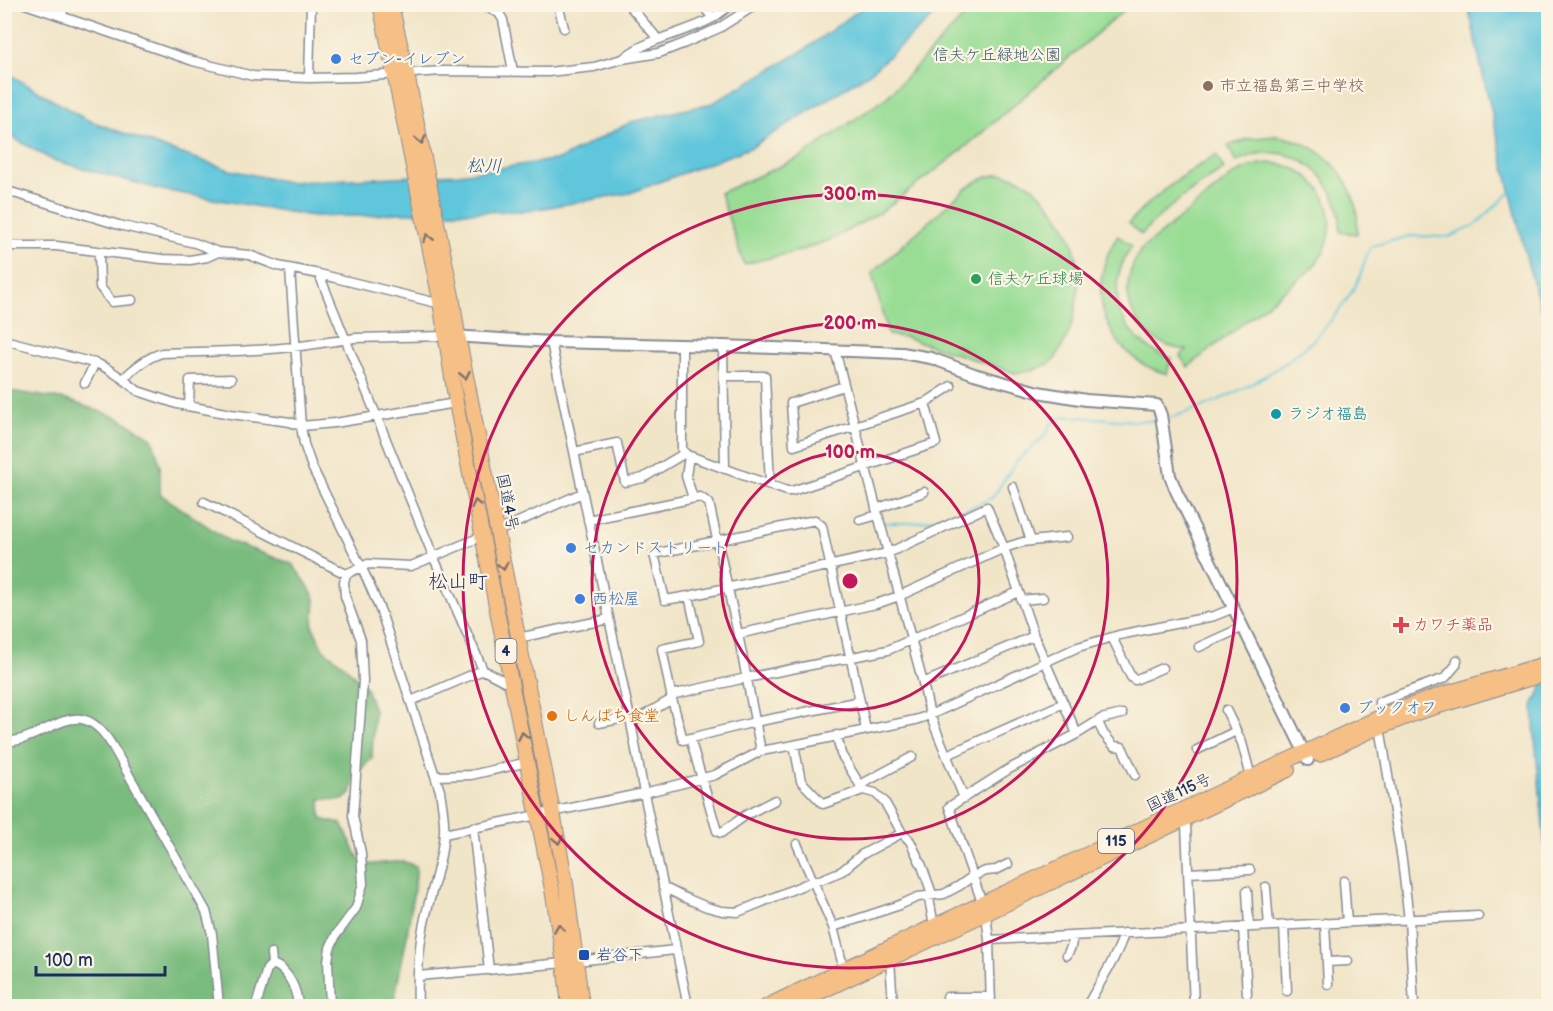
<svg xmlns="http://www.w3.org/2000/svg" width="1553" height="1011" font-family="'Balsamiq Sans','Klee One',sans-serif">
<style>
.green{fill:#99dd95;stroke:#5a867a;stroke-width:1.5}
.forest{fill:#7abc7e;stroke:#4a766e;stroke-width:1.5}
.water{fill:#5ec6db;stroke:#3c7a9c;stroke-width:1.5}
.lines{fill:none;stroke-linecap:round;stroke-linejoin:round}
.stream{stroke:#5ec6db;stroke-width:2}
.minor-casing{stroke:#868a93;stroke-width:11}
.tertiary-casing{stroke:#868a93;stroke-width:14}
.trunk-casing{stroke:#868a93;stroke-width:16}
.minor{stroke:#fff;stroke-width:8}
.tertiary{stroke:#fff;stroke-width:10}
.trunk{stroke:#f5bf86;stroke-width:14}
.oneway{stroke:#7d7070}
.ring{fill:none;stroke:#c2185b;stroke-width:3}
.shop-dot{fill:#3f7fe0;stroke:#fcf5e5;stroke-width:2}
.education-dot{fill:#8d6e63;stroke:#fcf5e5;stroke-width:2}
.leisure-dot{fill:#2e9e5b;stroke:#fcf5e5;stroke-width:2}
.culture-dot{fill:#0f9aa8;stroke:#fcf5e5;stroke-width:2}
.health-dot{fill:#e0444e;stroke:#fcf5e5;stroke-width:2}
.food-dot{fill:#e8710a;stroke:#fcf5e5;stroke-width:2}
.transit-dot{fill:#1a4fb4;stroke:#fcf5e5;stroke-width:2}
.labels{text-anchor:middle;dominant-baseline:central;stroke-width:4.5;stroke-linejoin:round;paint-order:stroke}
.shield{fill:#fcf5e5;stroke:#5e6a86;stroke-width:1.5}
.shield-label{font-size:15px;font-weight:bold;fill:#1b2f5e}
.park-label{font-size:16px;fill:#3a5a6c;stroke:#fcf5e5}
.shop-label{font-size:16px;fill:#366cbe;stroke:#fcf5e5;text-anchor:start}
.education-label{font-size:16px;fill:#785e54;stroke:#fcf5e5;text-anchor:start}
.leisure-label{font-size:16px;fill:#27864d;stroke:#fcf5e5;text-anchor:start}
.culture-label{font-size:16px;fill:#0d838f;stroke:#fcf5e5;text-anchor:start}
.street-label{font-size:16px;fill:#1b2f5e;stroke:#fcf5e5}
.health-label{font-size:16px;fill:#be3a42;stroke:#fcf5e5;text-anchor:start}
.food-label{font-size:16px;fill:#c56008;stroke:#fcf5e5;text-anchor:start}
.transit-label{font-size:16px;fill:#164399;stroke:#fcf5e5;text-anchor:start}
.water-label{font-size:18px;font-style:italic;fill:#2c557d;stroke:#fcf5e5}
.quarter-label{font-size:20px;fill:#1b2f5e;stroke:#fcf5e5}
.centre{fill:#c2185b;stroke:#fcf5e5;stroke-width:3}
.ring-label{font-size:18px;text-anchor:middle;font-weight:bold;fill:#c2185b;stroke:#fcf5e5;stroke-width:4.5;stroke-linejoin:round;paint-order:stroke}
</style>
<rect width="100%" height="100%" fill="#fcf5e5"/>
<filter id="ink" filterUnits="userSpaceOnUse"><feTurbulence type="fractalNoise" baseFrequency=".0167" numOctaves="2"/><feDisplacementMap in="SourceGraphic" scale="12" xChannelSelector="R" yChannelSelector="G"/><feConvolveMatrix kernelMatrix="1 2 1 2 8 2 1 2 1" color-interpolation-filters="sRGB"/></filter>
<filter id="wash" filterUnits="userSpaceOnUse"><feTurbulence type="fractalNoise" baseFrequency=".008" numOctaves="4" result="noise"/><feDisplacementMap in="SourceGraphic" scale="24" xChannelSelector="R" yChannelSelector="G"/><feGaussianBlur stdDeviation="1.35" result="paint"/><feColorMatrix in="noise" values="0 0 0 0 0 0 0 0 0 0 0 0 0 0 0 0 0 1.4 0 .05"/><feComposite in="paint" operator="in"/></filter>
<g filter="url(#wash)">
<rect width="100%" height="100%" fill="#f1e5c8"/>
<path class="green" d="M976,4L1130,5L962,150L881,212L832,239L799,251L744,264L720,193L801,157L887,97Z
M1275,136C1325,141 1362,184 1357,234L1340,232C1344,176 1287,133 1236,162L1228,146L1248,139Z
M1216,155L1224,169C1194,188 1165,208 1141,235L1129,223C1154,195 1184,174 1216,155Z
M1273,163C1328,169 1350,231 1310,270L1188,367L1180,356L1187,350C1134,345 1110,290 1143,248L1233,175C1246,167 1258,163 1273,163Z
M1004,174C1010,176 1016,177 1022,180C1039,189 1061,216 1069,234C1085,268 1079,323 1058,353C1057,356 1056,359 1053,361C1046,367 1024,373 1015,373L905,337L888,335L872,273L965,189C978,180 988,175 1004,174Z
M1118,236L1132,246C1101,288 1121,344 1171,358L1167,374C1104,357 1082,288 1118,236Z"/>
<path class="forest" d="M4,390L67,400L119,418L152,438L160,464V494L229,541L292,564L307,584L315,599L313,627L323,649L344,665L366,688L374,710L372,758L354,777L351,794L343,800L320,799L321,819L342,824L358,857L364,865L402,861L416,866V876L406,941L393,1006H5Z"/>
<path class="water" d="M866,5H946L871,72L752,147L630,193L527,211L396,213L367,216H312L162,190L52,160L5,133L4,71L85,119L164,148L230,170L288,182L459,174L560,159L631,122L713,103L804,50Z
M1468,5H1548V315L1541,309L1527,261L1481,67Z
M1548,673V877L1535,739L1533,706Z"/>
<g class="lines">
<path class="stream" d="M1169,418C1211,406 1258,384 1293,357C1313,343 1329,323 1344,304C1350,295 1356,286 1360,276C1364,267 1365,253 1372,246L1410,236L1449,237L1474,226L1512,191
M882,523H914L952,516L992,498L1017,461L1046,435L1051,424L1065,416L1134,421H1157"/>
</g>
</g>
<g filter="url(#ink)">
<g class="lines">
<g class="minor-casing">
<path id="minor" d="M25,4L193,61L253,76L309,78L356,77L442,71L548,72L594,67L622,59L659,53L685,43L719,28L757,4
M482,4L485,7L499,13L503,20L513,71
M558,4L564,28
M628,4L658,39
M62,16L64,4
M713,18L732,4
M625,57C651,37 684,34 713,18L701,4
M309,78L311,4
M4,190L119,225L195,243L218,252L249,255L278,266L319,274L441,304
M4,246H56L162,259L190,260L207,257L218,252
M99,252L100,287L112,302L132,300
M290,269L301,426L304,444L312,467L367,579L381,612L440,791C442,805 445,818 444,832C442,865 429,896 423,928C418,954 417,980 418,1006
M319,274L434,558L483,670L512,685
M4,340L98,364L108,369L123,379C133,369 148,357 162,353C215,351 269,352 321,343C332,341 343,341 354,338L446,336
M551,342L631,723L644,793L688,1006
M682,345V450L687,455L787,491H792L936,443L925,403
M723,346L725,469
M835,350L888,553L689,596L665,600L654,554L815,520L822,526C836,594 852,662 866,730
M724,376H765L770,485
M123,379L138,391L177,404L231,414L290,422L301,426L335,423L456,403
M85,383L95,363
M844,386L791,403L794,446L925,403L951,386
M189,406L190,380L231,379
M574,452L617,443L625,482L643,478L685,453
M689,456L686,476L693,498
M1013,487L1031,541
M204,502L346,574
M876,509L924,492
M588,520L700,497L709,503L738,634L761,751
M860,520L878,515
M496,532L582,493
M689,596L699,641L662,649L672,699L683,740L755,722L860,701
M1021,600L1043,598
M738,634L876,604L899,596L1004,548L1023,542L1067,537
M1112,637L1131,677L1135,680L1162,668
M518,638L609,619
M1199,647L1243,627
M923,683L1034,636
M671,695L746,678L888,650L1018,592
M411,701L483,670
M1226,710L1242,743L1251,777
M1384,715L1379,702L1445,678L1456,665L1457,660
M1098,722L1103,733L1114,746L1122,747L1135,775
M599,723L630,717
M631,723L672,699
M1380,727L1402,860L1409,920L1414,1006
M690,738L717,831L721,833L746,815L775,800
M4,742C50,741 78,687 113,747L206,911L212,934L219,1006
M794,745L801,781L823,804L863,790L841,754L837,735
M1197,750L1236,731
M947,755L1064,703
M435,776L471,775L528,762
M860,785L912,757
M863,790L875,793L884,801L902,833L910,841L922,866L931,891L929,896L930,904L934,926
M964,798L930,715L923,683L888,553L987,507L1004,548L1034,636L1077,734
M1183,816L1186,825L1194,1006
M473,827L489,970
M444,834L644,793L715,775L761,751L794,745L915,720L930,715L1078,647L1119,635L1214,616L1234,608
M797,844L833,927L844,970
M1188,873L1250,870
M1344,881L1347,922
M663,887L683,897L707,907L722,911L738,912L813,881L820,880L842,871L861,855L902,833
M1266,887L1269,926
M1247,891L1249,927
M1325,923L1328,984
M1284,925L1287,991
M833,927L897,906L918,897L944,894L959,886L973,876L986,871L996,870L1008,864
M1243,927L1247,994
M989,940L1478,916
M888,955L890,959L893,1006
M1067,955L1071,947L1073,936
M577,961L675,950
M1327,962L1348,961
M272,964C289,969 297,991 298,1006
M418,976L564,963
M947,997H991
M256,1006L267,969L272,964L271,953
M330,1006L328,961L330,948L336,935L356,908L363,884L361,853L353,816L363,681L361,640L345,596L344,582L346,574L368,564L411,566L483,536
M991,1006L989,940L986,914L949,807L1009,769L1077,734L1101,719L1122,714
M1087,1006C1097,987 1119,954 1124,933"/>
</g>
<g class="tertiary-casing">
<path id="tertiary" d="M452,336L551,342L723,346L902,353L931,358L974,374L1038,392L1086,400L1157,405L1161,415L1170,476L1177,493L1308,760"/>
</g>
<g class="trunk-casing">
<path id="trunk" d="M380,4L439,295L456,403L552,889L564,963L569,1006
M391,4L407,74L452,296L458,335L553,812L566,884L582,1006
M1319,755L1366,733L1419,712L1548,673
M767,1006L934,926L1384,715L1440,695L1548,663
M791,1006L1288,770"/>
</g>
<use href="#minor" class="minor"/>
<use href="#tertiary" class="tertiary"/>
<use href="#trunk" class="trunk"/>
</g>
<defs><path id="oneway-chevron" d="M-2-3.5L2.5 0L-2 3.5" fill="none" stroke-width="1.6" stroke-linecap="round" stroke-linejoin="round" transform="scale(1.5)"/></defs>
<g class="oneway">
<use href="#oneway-chevron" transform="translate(421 140) rotate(79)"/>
<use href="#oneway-chevron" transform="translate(428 238) rotate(-102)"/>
<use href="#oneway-chevron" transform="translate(465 375) rotate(79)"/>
<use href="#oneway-chevron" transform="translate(476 504) rotate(-101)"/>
<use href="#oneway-chevron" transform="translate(503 566) rotate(78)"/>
<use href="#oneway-chevron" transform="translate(523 736) rotate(-101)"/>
<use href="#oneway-chevron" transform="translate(558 840) rotate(79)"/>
<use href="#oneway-chevron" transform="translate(559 928) rotate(-99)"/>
</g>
</g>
<g class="ring">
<circle cx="850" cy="581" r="129"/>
<circle cx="850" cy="581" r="258"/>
<circle cx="850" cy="581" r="387"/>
</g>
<g class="shop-dot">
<circle cx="336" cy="59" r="6"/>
<circle cx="571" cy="548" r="6"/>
<circle cx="580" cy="599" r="6"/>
<circle cx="1345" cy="708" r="6"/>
</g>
<circle class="education-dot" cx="1208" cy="86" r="6"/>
<circle class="leisure-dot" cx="976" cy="279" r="6"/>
<circle class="culture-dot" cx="1276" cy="414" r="6"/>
<path class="health-dot" d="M1398 616h6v6h6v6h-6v6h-6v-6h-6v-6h6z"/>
<circle class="food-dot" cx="552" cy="716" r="6"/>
<rect class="transit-dot" x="578" y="949" width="12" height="12" rx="3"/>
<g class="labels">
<g class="shield">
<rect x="495.5" y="639" width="21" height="24" rx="4.5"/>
<rect x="1098" y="829" width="36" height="24" rx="4.5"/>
</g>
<g class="shield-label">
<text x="506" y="651">4</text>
<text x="1116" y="841">115</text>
</g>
<g class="park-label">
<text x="997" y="55">信夫ケ丘緑地公園</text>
</g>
<g class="shop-label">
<text x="348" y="59">セブン-イレブン</text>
<text x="583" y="548">セカンドストリート</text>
<text x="592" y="599">西松屋</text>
<text x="1357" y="708">ブックオフ</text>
</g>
<g class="education-label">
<text x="1220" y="86">市立福島第三中学校</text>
</g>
<g class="leisure-label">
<text x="988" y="279">信夫ケ丘球場</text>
</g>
<g class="culture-label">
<text x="1288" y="414">ラジオ福島</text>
</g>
<g class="street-label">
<text transform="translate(507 502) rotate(79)">国道4号</text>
<text transform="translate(1179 793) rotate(-25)">国道115号</text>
</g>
<g class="health-label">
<text x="1413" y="625">カワチ薬品</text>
</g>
<g class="food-label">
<text x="564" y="716">しんぱち食堂</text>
</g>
<g class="transit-label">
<text x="596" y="955">岩谷下</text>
</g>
<g class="water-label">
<text transform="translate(484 166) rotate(1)">松川</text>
</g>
<g class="quarter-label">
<text x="458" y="582">松山町</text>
</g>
</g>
<circle cx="850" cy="581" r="9" class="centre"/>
<g class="ring-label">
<text x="850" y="200">300 m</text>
<text x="850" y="329">200 m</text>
<text x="850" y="458">100 m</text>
</g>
<rect width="1553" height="1011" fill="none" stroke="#fcf5e5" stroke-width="24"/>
<path d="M36 966v9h129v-9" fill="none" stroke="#1b2f5e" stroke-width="3"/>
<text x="45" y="966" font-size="18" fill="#1b2f5e" stroke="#fcf5e5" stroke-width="4.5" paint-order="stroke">100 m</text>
</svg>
